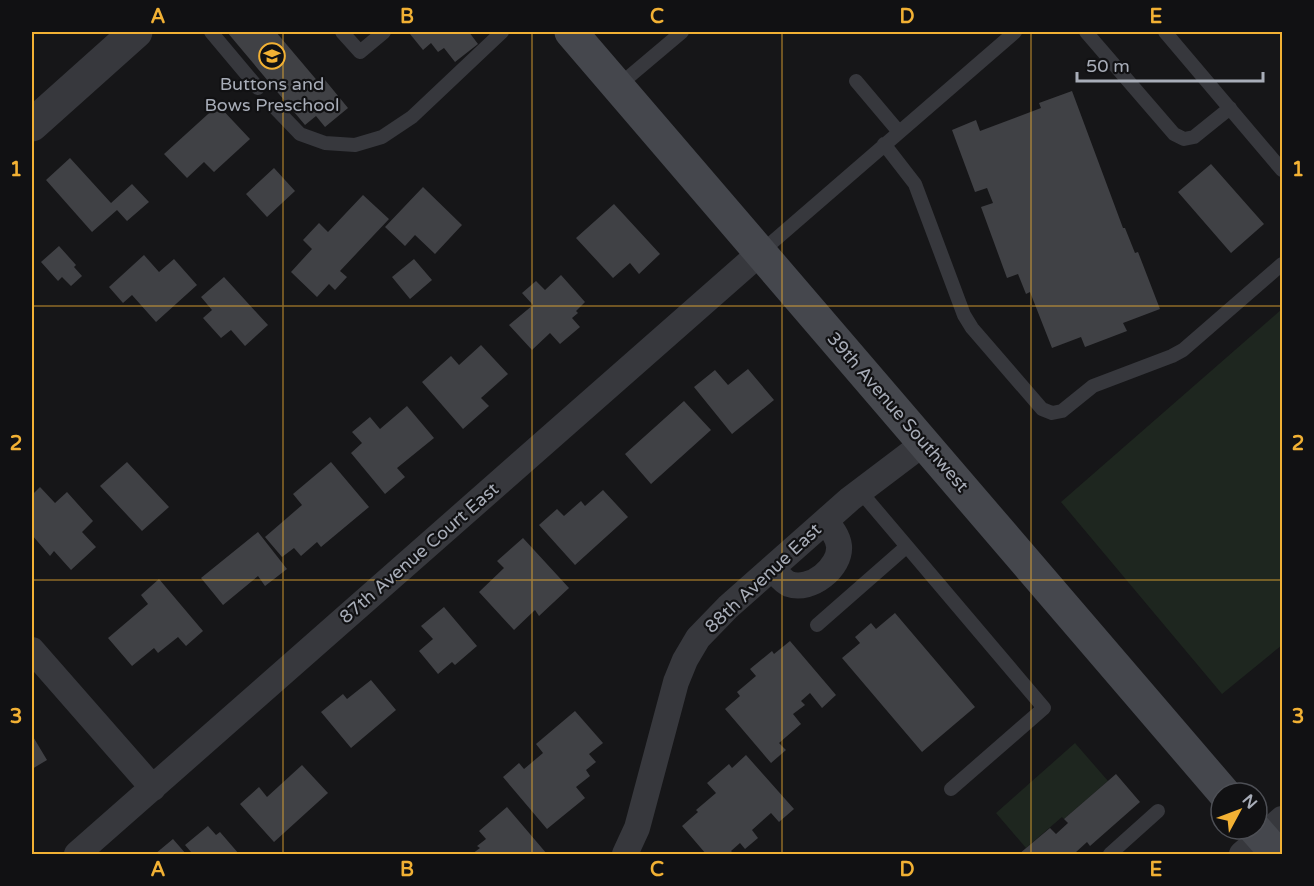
<svg xmlns="http://www.w3.org/2000/svg" width="1314" height="886" font-family="'Varela Round',sans-serif">
<style>
.green{fill:#1e261f}
.building{fill:#404145}
.lines{fill:none;stroke-linecap:round;stroke-linejoin:round}
.service{stroke:#37383d;stroke-width:14}
.minor{stroke:#37383d;stroke-width:26}
.tertiary{stroke:#37383d;stroke-width:33}
.secondary{stroke:#45474d;stroke-width:33}
.grid{fill:none;stroke:#f2b134;stroke-width:1.5;stroke-opacity:0.55}
.labels{text-anchor:middle;dominant-baseline:central;stroke-width:4.5;stroke-linejoin:round;paint-order:stroke}
.poi-label{font-size:18px;fill:#a8adb8;stroke:#111113}
.street-label{font-size:18px;fill:#a8adb8;stroke:#111113}
.neatline{fill:none;stroke:#f2b134;stroke-width:2}
.grid-label{font-size:20px;text-anchor:middle;font-weight:bold;fill:#f2b134}
</style>
<rect width="100%" height="100%" fill="#161618"/>
<path class="green" d="M1282,309V645L1222,694L1061,502Z
M1075,743L1108,781L1064,819L1062,817L1026,848L996,813Z"/>
<path class="building" d="M227,32H276L320,84L325,80L348,108L325,127L316,116L305,125Z
M413,32H469L478,44L455,62L444,48L438,52L431,43L423,50L410,34Z
M1072,91L1123,228H1125L1135,253L1138,252L1160,309L1123,323L1127,331L1085,347L1081,337L1052,348L1030,292L1026,294L1018,274L1007,278L981,207L993,203L987,188L975,192L952,130L976,120L980,131L1041,108L1039,103Z
M218,105L250,139L214,172L204,162L187,178L164,154Z
M70,158L111,203L132,184L149,202L127,221L117,210L92,232L46,180Z
M1211,164L1264,224L1231,253L1178,192Z
M274,168L295,191L267,217L246,194Z
M423,187L462,225L435,254L415,235L405,246L385,227Z
M363,195L389,219L340,271L347,277L335,290L329,284L317,297L291,272L312,249L303,240L319,223L328,232Z
M614,204L660,254L639,274L630,263L613,278L576,238Z
M59,246L76,265L74,267L82,276L71,286L62,277L58,281L41,262Z
M144,255L159,272L174,259L197,285L156,322L132,295L123,303L109,287Z
M414,259L432,280L410,299L392,277Z
M561,275L585,302L576,311L578,313L572,318L580,327L560,344L550,333L532,350L509,325L533,305L522,293L536,281L545,290Z
M224,277L268,325L245,346L231,330L221,338L203,318L212,310L201,297Z
M481,345L508,374L481,398L489,406L463,429L422,382L451,356L459,365Z
M748,369L774,400L732,434L694,387L715,370L728,385Z
M684,401L711,430L651,484L625,454Z
M407,406L434,438L397,468L405,477L385,494L351,453L362,443L352,432L370,417L380,429Z
M127,462L169,507L142,531L100,486Z
M331,462L369,507L321,547L317,542L301,556L294,548L282,557L265,537L302,505L293,494Z
M40,487L55,503L67,492L93,521L82,532L96,547L71,570L54,551L50,556L32,535V495Z
M603,490L628,517L575,565L539,525L557,509L564,516L581,501L585,506Z
M258,532L287,569L265,586L258,576L223,605L201,578Z
M523,538L569,588L539,616L535,610L514,630L479,592L504,568L497,561Z
M159,579L203,631L186,646L178,637L158,653L154,648L132,666L108,638L148,604L141,595Z
M444,607L477,646L455,665L452,662L438,674L419,651L433,639L421,626Z
M895,613L975,707L922,752L842,658L860,643L855,637L871,623L876,629Z
M790,641L836,695L822,708L810,693L801,701L805,705L793,714L801,724L779,743L786,750L771,763L725,709L740,696L737,692L756,676L750,669L772,651L774,654Z
M371,680L396,710L351,748L321,712L343,694L347,699Z
M575,711L603,743L589,754L596,762L586,770L590,776L576,787L585,798L547,829L503,777L519,763L524,769L543,753L536,744Z
M32,735L47,760L32,769Z
M746,755L794,809L779,822L771,813L752,830L758,838L745,849L740,843L731,851L734,854H706L682,826L698,812L696,810L716,793L707,783L729,764L732,768Z
M302,765L328,793L274,842L240,804L259,787L267,797Z
M1116,774L1140,802L1090,846L1087,842L1075,853L1076,854H1019L1050,828L1056,834L1068,823L1064,819Z
M507,807L547,854H472L480,848L477,846L486,839L479,831Z
M208,826L216,835L220,832L239,854H188L191,852L185,845Z
M173,839L186,854H155Z"/>
<g class="lines">
<path class="service" d="M211,32L258,88
M342,32L360,52L384,32
M1086,32L1174,134L1184,139L1194,137L1230,108
M1165,32L1282,170
M856,81L899,132
M618,86L682,32
M276,109L300,134L325,143L355,145L382,137L412,117L502,32
M884,144L915,184L964,315L972,328L1042,409L1052,413L1062,411L1093,386L1172,356L1183,350L1282,264
M761,252L1015,32
M860,491L1044,708L951,789
M817,625L906,547
M1110,854L1158,811"/>
<path class="minor" d="M772,568C777,573 782,581 789,584C811,592 841,567 839,546C838,536 831,528 825,521
M32,650L153,788
M77,854L761,252
M625,854L637,828L676,682L685,660L698,638L728,607L850,499L924,443
M1242,854L1282,819"/>
<path class="tertiary" d="M32,125L136,32"/>
<path class="secondary" d="M571,32L1224,793
M1255,829L1277,854"/>
</g>
<path class="grid" d="M283,32V854M532,32V854M782,32V854M1031,32V854M32,306H1282M32,580H1282"/>
<defs>
<g id="school-ring" transform="scale(1.35)"><circle r="9.5" fill="#111113" stroke="#f2b134" stroke-width="1.5"/><path d="M0-5L7-2L0 1L-7-2ZM-4 1L0 2.5L4 1V4Q0 6-4 4Z" fill="#f2b134"/></g>
</defs>
<g fill-rule="evenodd">
<use href="#school-ring" x="272" y="56"/>
</g>
<g class="labels">
<g class="poi-label">
<text x="272" y="84">Buttons and<tspan x="272" dy="21">Bows Preschool</tspan></text>
</g>
<g class="street-label">
<text transform="translate(898 412) rotate(49)">39th Avenue Southwest</text>
<text transform="translate(419 553) rotate(-41)">87th Avenue Court East</text>
<text transform="translate(763 578) rotate(-43)">88th Avenue East</text>
</g>
</g>
<rect width="1314" height="886" fill="none" stroke="#111113" stroke-width="66"/>
<g transform="translate(1239 811) rotate(49)"><circle r="28" fill="#111113" stroke="#4d4f55" stroke-width="1.5"/>
<path d="M0-4.5L10 22L0 15L-10 22Z" fill="#f2b134"/>
<text y="-9" font-size="16" font-weight="bold" text-anchor="middle" fill="#a8adb8">N</text>
</g>
<path d="M1077 72v9h186v-9" fill="none" stroke="#a8adb8" stroke-width="3"/>
<text x="1086" y="72" font-size="18" fill="#a8adb8" stroke="#111113" stroke-width="4.5" paint-order="stroke">50 m</text>
<rect x="33" y="33" width="1248" height="820" class="neatline"/>
<g class="grid-label">
<text x="158" y="23">A</text>
<text x="407" y="23">B</text>
<text x="657" y="23">C</text>
<text x="907" y="23">D</text>
<text x="1156" y="23">E</text>
<text x="16" y="176">1</text>
<text x="1298" y="176">1</text>
<text x="16" y="450">2</text>
<text x="1298" y="450">2</text>
<text x="16" y="723">3</text>
<text x="1298" y="723">3</text>
<text x="158" y="876">A</text>
<text x="407" y="876">B</text>
<text x="657" y="876">C</text>
<text x="907" y="876">D</text>
<text x="1156" y="876">E</text>
</g>
</svg>
